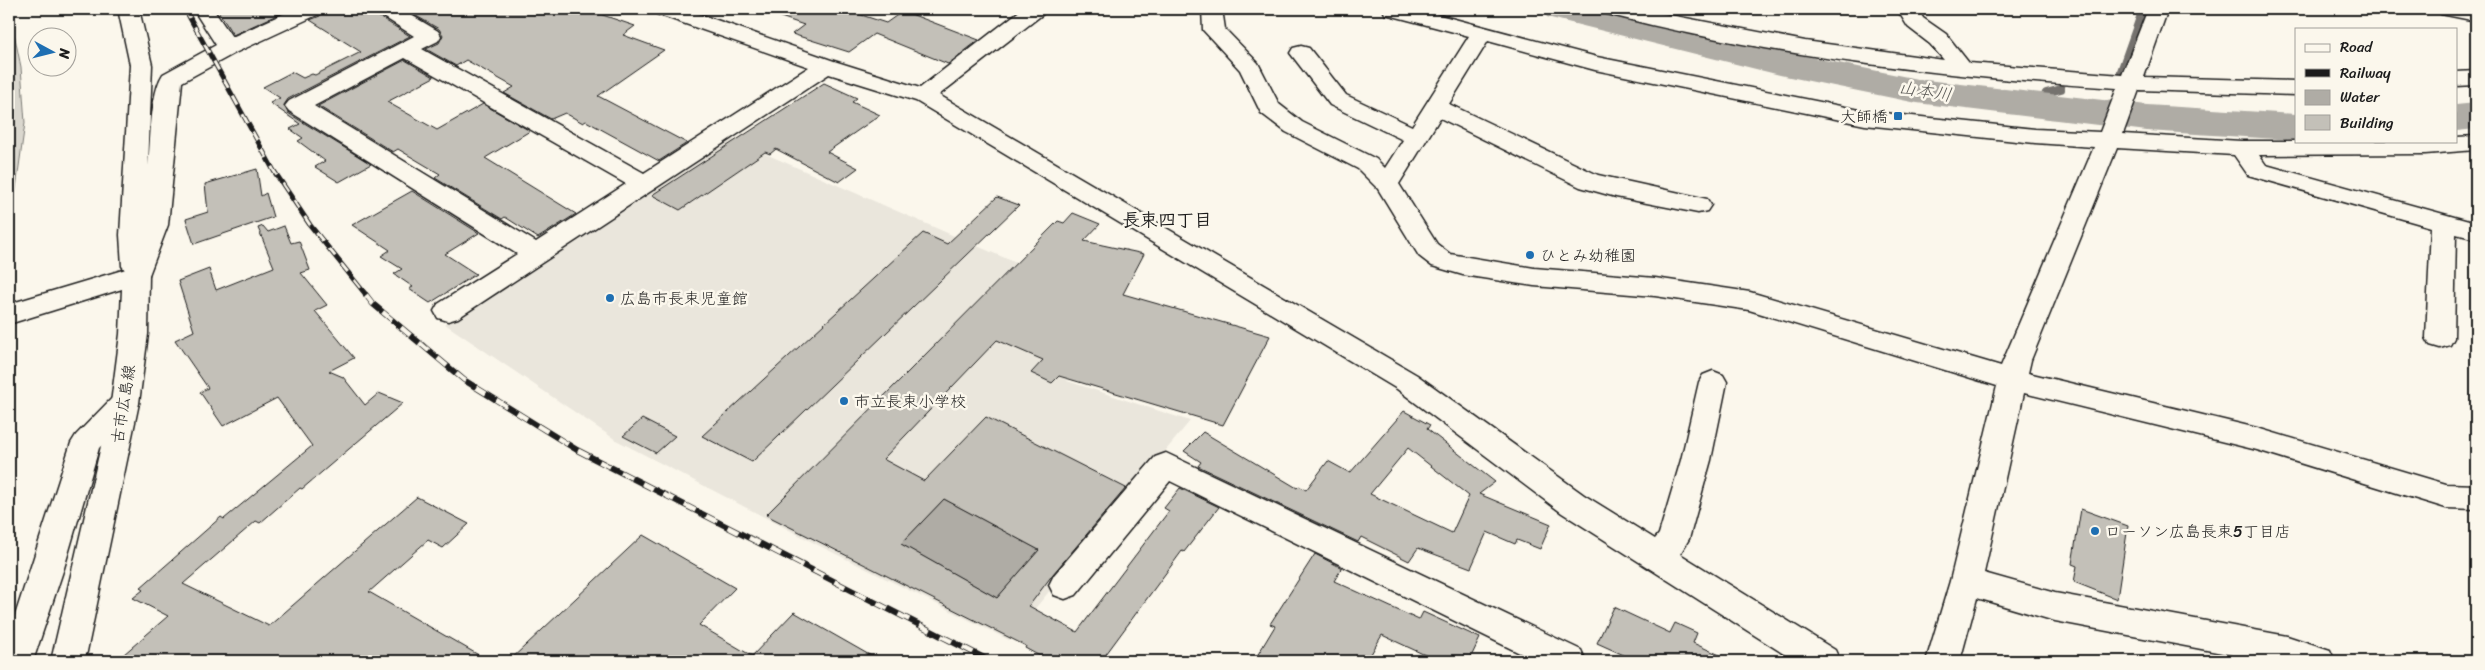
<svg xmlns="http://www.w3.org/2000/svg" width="2485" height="670" font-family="Sriracha,'Klee One',sans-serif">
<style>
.built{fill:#eae6dc}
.green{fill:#dad7ce;stroke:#7b7a75}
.water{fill:#afaca5;stroke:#74726e}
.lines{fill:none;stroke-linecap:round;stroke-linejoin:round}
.stream{stroke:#74726e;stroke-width:8}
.river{fill:#afaca5;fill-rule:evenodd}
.building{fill:#c3c0b8;stroke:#1c1c1c;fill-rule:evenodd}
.minor-casing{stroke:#1c1c1c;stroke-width:3}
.major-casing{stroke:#1c1c1c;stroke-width:3}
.minor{fill:#fbf7ec;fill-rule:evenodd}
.major{fill:#fbf7ec;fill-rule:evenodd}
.rail-far1-casing{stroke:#1c1c1c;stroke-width:5}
.rail-casing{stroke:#1c1c1c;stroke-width:6}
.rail-far1{stroke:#fbf7ec;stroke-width:3;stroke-dasharray:10;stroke-linecap:butt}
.rail{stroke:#fbf7ec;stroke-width:4.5;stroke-dasharray:12;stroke-linecap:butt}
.poi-dot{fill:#1f6fb2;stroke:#fbf7ec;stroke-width:2}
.labels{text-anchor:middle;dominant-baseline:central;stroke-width:5;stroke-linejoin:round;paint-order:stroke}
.poi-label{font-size:16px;fill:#1c1c1c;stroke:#fbf7ec;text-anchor:start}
.street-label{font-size:16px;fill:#1c1c1c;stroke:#fbf7ec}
.water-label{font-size:18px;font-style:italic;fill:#575653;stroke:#fbf7ec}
.neighbourhood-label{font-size:18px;font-weight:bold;fill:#1c1c1c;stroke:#fbf7ec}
</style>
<rect width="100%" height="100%" fill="#fbf7ec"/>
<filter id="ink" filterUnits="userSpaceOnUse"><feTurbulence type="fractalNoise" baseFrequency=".02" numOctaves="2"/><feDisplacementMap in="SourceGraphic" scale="10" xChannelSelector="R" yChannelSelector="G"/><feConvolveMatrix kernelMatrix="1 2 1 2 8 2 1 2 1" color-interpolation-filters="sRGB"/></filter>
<g filter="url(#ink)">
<path class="built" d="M727,137L1115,306L1067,381L1190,421L1009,640L818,545L616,440L445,324Z"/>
<path class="green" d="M9,9L21,67L25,123L9,239Z"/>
<path class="water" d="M944,499L1039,550L997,598L901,544Z"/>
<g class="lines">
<path class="stream" d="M2121,71L2143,9
M2040,105L2046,93L2061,89"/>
<path class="river" d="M1542,9H1607L1780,51L1917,79L2147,105L2296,114V140L2147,131L1917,103L1780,75L1547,17Z
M2476,103V129L2456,131V105Z"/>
</g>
<path class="building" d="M217,9H290L233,35Z
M324,9H374L378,16L410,36L288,99L284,105L288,113L371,164L339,182L315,167L325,161L298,141L303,138L290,129L300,124L270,103L280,98L263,87L292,72L303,78L312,74L315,75L361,52L310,20L320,16Z
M404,9H585L635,26L623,35L664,50L598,96L687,143L659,161L586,121L583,123L565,113L551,119L504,93L514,87L466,60L456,66L426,49L439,43L443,35L439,29Z
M769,9H843L886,23L903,11L979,40L948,64L874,34L849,52L792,34L804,25L769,13Z
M405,60L434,77L387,102L437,130L483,104L530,131L485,158L576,214L538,238L505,217L502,219L435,178L440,174L398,149L393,152L318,106Z
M824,83L857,98L852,102L880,115L827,152L858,168L839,182L776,149L770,154L765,152L680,210L652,195Z
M257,169L261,196L266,193L273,217L194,244L186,219L208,212L205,184Z
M412,191L479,233L445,254L476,274L430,303L409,289L413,287L394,274L402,269L381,256L390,250L352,225Z
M997,197L1019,205L752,462L702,436L923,233L947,244Z
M1073,213L1100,224L1084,241L1144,254L1123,294L1270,336L1223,425L1059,376L1052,383L1031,373L1043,360L997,340L883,459L924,481L986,417L1126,488L1053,574L1029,606L1077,632L1169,511L1164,508L1180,488L1219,507L1184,552L1182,551L1101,661H1049L1025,648L1026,646L766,515L1058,221L1064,223ZM944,499L1039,550L997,598L901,544Z
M263,226L268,232L284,226L291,243L299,241L310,270L301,273L327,305L315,311L354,358L329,371L343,377L365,405L379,393L403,403L302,489L300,488L260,523L256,521L183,584L269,626L417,497L469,524L443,548L428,540L369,592L489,661H116L168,616L133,598L143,590L140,588L221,517L224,519L312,446L277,398L223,426L200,392L208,388L175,340L194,331L178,281L209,269L216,290L274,267L258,228Z
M1404,411L1430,425L1427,429L1495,482L1479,494L1551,524L1540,549L1517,540L1515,544L1487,532L1471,568L1418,548L1409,561L1361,537L1358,542L1198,466L1201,462L1184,451L1203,432L1297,488L1299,486L1306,490L1328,461L1350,473ZM1408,448L1469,496L1452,533L1370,494Z
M642,419L675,436L656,453L623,436Z
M2081,509L2128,526L2117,599L2074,582L2077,566L2072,564Z
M643,535L735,588L699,625L752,656L794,612L880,661H509Z
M1315,554L1342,568L1334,581L1419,620L1423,612L1480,638L1469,661H1438L1382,635L1367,661H1254L1275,626L1270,624Z
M1614,607L1670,633L1675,623L1697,633L1693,643L1733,661H1637L1597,643Z"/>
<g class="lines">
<g class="minor-casing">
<path id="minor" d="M118,9H139L152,65L148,166C151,142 150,93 163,74L216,45L193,9H213L232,37L294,9H322L319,14L237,52L182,82L168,225L149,275L145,281L136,284L127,281L123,275L125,270L122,266L120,235L130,65Z
M376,9H401L438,31L441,36L438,41L422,49L644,173L809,67L657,14L655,9H685L834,61L920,88L1022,9H1045L1043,14L939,95L1417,375L1584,495L1655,539L1659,534L1681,460L1699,382L1703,375L1713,371L1723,375L1727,382L1711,460L1689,539L1680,554L1835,650L1840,661H1795L1562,513L1397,389L916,101L829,74L458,318L448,321L438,318L434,311L438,304L517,254L289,111L285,106L289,101L414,36L379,14ZM405,58L626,184L536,242L314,106Z
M1202,9H1222L1225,29L1258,63L1279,104L1302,122L1376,159L1385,168L1403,140L1330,105L1290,53L1293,48L1301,46L1309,48L1346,95L1412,126L1469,36L1385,14L1383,9H1417L1597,57L1865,111L2035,129L2100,132L2117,88C1946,77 1774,57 1607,14L1604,9H1639L1805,41L1944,60L1930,44L1908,27L1897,9H1918L1923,18L1946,34L1969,63L2122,75L2148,9H2168L2144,77L2296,81V95L2139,90L2123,134L2241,141H2456V137L2476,136V150L2425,154L2259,155L2266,165L2476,223V239L2456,234L2454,338L2450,345L2440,348L2430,345L2426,338L2431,227L2248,175L2234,155L2117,148L2031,360L2028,373L2257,428L2446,484L2476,485V509L2446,508L2257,450L2024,393L1984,573L2055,593L2287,636L2330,650L2335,661H2264L2055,621L1977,598L1960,661H1926L1950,581L1997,386L1749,310L1655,296L1534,286L1463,275L1432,266L1419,256L1378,189L1358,169L1286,132L1261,113L1240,70L1203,30ZM1488,41L1595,70L1865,125L2035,143L2094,147L2001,366L1750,292L1655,278L1534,268L1450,254L1437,244L1399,184L1440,118L1580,187L1616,197L1698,213L1707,211L1711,205L1707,199L1698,197L1598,175L1449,104Z
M2438,9H2476V21L2441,14Z
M2476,71V85L2456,86V72Z
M125,392L135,395L139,403L135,411L99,448L64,568L33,661H9V634L71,443L76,435L115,395Z
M1166,453L1581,650L1586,661H1536L1170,481L1076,595L1065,599L1054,595L1049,585L1054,575L1155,457Z"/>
</g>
<g class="major-casing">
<path id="major" d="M136,266L145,269L149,275L148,334L139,403L85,661H51L111,403L120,334L122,289L9,324V304Z"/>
</g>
<use href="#minor" class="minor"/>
<use href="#major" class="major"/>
<g class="rail-far1-casing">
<path id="rail-far1" d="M185,9L274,171L310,225L367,296"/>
</g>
<g class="rail-casing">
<path id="rail" d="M366,295L373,304L464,380L577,450L990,661"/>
</g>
<use href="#rail-far1" class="rail-far1"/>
<use href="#rail" class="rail"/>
</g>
</g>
<g class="poi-dot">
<rect x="1893" y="111" width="10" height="10" rx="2.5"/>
<circle cx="1530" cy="255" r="5"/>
<circle cx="610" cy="298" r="5"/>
<circle cx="844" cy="401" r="5"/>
<circle cx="2095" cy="531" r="5"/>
</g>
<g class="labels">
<g class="poi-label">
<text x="1888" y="116" text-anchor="end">大師橋</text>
<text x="1540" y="255">ひとみ幼稚園</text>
<text x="620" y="298">広島市長束児童館</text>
<text x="854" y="401">市立長束小学校</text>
<text x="2105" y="531">ローソン広島長束5丁目店</text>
</g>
<g class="street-label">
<text transform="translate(123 404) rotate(-81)">古市広島線</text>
</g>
<g class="water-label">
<text transform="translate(1925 91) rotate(9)">山本川</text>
</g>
<g class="neighbourhood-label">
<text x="1167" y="220">長束四丁目</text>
</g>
</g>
<rect width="2485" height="670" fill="none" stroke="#fbf7ec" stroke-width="30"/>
<rect x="15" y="15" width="2455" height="640" fill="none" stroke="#1c1c1c" stroke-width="2" filter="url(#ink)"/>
<rect x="2295" y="28" width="162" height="115" fill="#fbf7ec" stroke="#a29f99"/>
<rect x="2305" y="44" width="25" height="8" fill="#fbf7ec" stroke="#a29f99"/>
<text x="2340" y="52" font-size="15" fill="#1c1c1c">Road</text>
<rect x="2305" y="69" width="25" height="8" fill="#1c1c1c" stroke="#a29f99"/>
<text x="2340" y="78" font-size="15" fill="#1c1c1c">Railway</text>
<rect x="2305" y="90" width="25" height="15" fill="#afaca5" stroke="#a29f99"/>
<text x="2340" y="102" font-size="15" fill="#1c1c1c">Water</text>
<rect x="2305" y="115" width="25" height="15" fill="#c3c0b8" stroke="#a29f99"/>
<text x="2340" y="128" font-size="15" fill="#1c1c1c">Building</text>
<g transform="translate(52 52) rotate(97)"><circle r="24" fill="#fbf7ec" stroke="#a29f99"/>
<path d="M0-4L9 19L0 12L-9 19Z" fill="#1f6fb2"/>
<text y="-8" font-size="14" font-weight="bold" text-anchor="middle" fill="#1c1c1c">N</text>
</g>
</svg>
